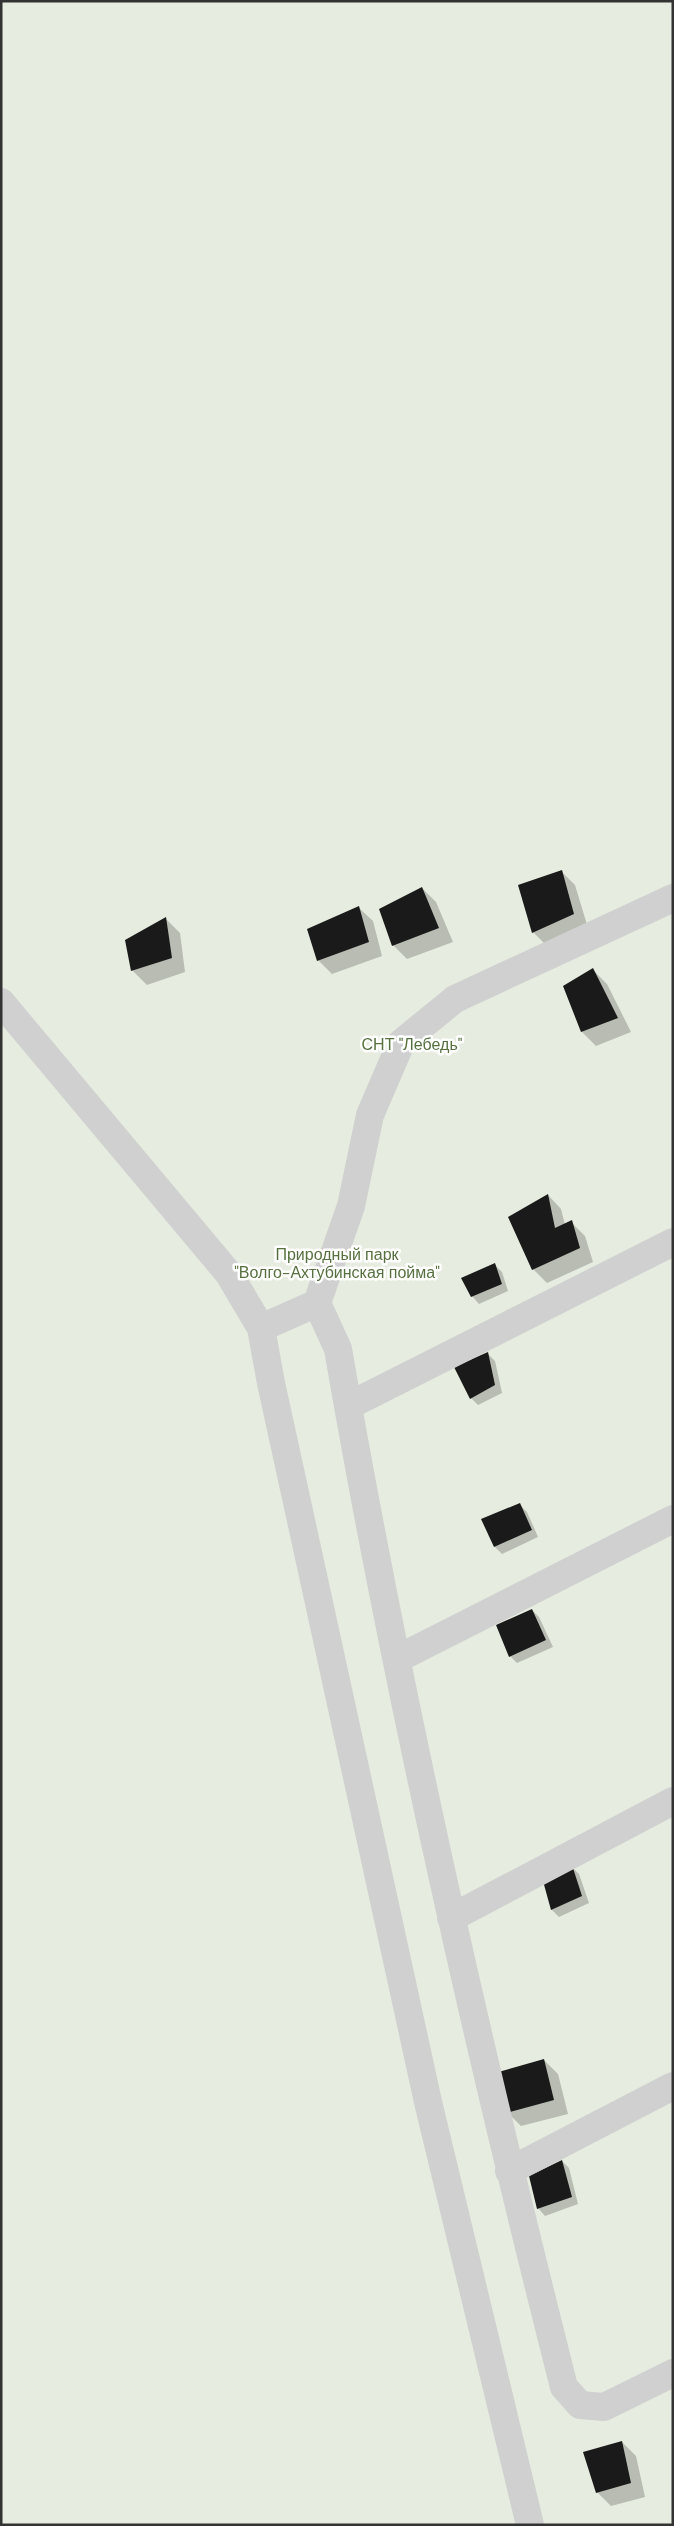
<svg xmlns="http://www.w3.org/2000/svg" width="674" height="2526" font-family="'DM Sans',sans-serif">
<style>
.green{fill:#e6ecdf}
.shadow{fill:#0003}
.building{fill:#1a1a1a}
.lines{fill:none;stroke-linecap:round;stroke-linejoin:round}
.minor{stroke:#d0d0d0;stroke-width:28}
.labels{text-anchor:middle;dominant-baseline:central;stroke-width:5;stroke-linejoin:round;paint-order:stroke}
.park-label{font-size:16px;fill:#56703f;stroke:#fff}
</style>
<rect width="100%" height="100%" fill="#fff"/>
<path class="green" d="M1,1H673V2525H1Z"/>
<path class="shadow" d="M561,871L575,885L588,928L547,946L533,932Z
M422,888L436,902L453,942L407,959L393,945Z
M359,908L373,921L382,956L332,974L318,960Z
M166,919L180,933L185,972L147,985L133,971L126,941Z
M593,970L607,984L631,1032L596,1046L582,1032L564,986Z
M548,1195L561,1209L565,1225L571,1222L585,1236L593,1262L547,1283L533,1269Z
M495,1265L502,1272L508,1291L479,1304L472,1296Z
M488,1354L495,1361L502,1393L478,1405L471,1398Z
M520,1505L527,1512L538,1537L502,1554L495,1547L483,1519Z
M532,1610L539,1617L553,1647L517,1663L510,1656Z
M572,1867L579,1874L589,1903L559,1917L552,1910L544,1882Z
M544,2060L558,2074L568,2114L521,2126L507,2112Z
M562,2161L569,2168L578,2204L545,2216L538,2208Z
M622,2442L636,2456L645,2497L611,2506L597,2492Z"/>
<path class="building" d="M562,870L574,914L532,933L518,885Z
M422,887L439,928L392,946L379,909Z
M359,906L369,942L317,961L307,929Z
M166,917L172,958L131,971L125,940Z
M593,968L618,1018L581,1032L563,986Z
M548,1194L555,1228L572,1220L580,1248L532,1270L508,1217Z
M495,1263L502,1284L471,1297L461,1278Z
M488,1352L495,1385L470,1399L454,1367Z
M520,1503L532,1530L494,1547L481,1519Z
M532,1609L546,1640L509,1657L496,1625Z
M572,1865L582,1896L551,1910L543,1881Z
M544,2059L554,2100L506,2113L495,2073Z
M562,2160L572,2197L537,2209L529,2176Z
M622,2441L631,2483L596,2493L583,2452Z"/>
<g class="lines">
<path class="minor" d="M673,898L455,999L401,1043L370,1115L351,1206L317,1303L338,1349C398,1698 477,2044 564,2387L580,2405L604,2407L673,2373
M1,1002L229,1274L261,1328L271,1383L428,2102L530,2525
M261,1328L317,1303
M348,1406L673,1242
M397,1659L673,1519
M451,1918L673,1801
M509,2171L673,2086"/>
</g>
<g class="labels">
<g class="park-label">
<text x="412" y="1044">СНТ "Лебедь"</text>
<text x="337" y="1254">Природный парк<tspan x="337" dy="18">"Волго-Ахтубинская пойма"</tspan></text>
</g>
</g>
<rect width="674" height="2526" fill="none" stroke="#333333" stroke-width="5"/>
</svg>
